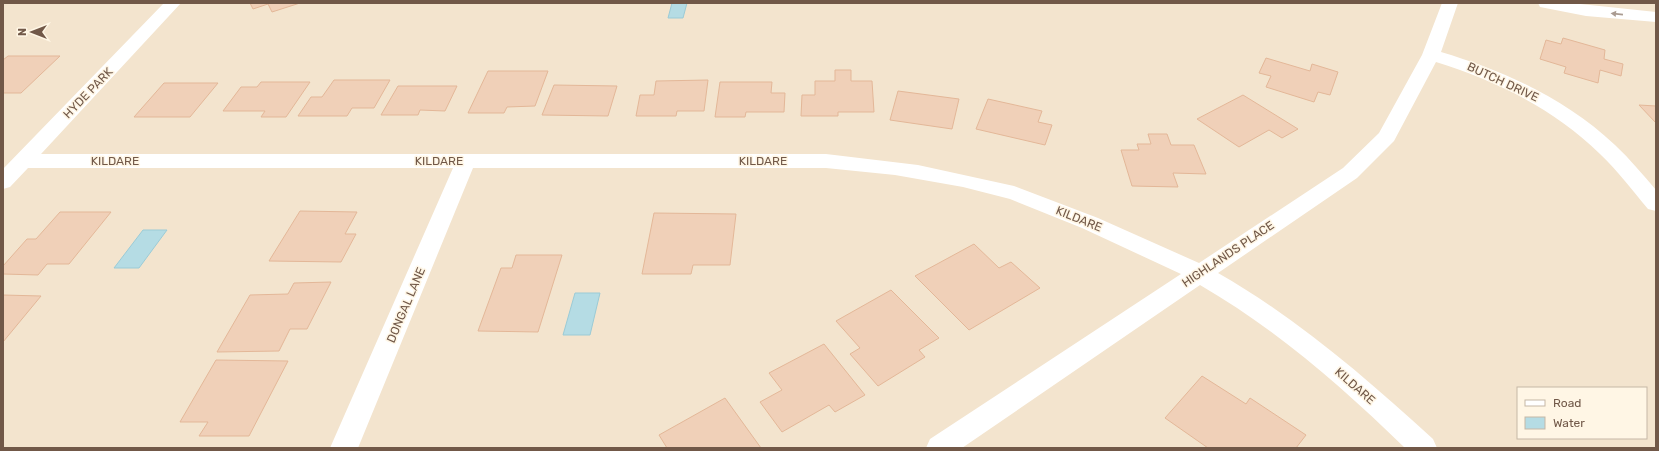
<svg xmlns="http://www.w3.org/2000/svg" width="1659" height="451" font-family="Rubik,sans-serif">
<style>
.residential{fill:#f3e4ce;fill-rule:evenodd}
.water{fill:#b5dce4;stroke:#9bcbd6}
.building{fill:#f0d0b8;stroke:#e3b798}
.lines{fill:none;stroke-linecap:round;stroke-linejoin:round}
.minor{fill:#fff;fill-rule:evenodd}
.oneway{fill:#aa9b91}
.labels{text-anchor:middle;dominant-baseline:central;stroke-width:3;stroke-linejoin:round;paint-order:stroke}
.street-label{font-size:12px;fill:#715848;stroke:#fff6e5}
</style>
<rect width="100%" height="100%" fill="#fcf2e0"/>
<path class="residential" d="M3,3H1656V448H3ZM1518,388H1646V438H1518Z"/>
<path class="water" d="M672,3H687L683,18H668Z
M143,230H167L139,268H114Z
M575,293H600L590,335H563Z"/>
<path class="building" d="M250,3H300L272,12L268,4L253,9Z
M1563,38L1605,50L1604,59L1623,64L1621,76L1600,70L1598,83L1564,73L1566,67L1540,59L1546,40L1561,44Z
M8,56H60L21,93H3V60Z
M1266,58L1310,71L1312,64L1338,72L1330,95L1318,92L1314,102L1266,87L1271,76L1259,73Z
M835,70H851V81H872L874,112H838V116H801L802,95H815V81H835Z
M488,71H548L535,106L507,107L504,113H468Z
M334,80H390L374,108H352L347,116H298L311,97H322Z
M708,80L704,111H677L676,116H636L640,95H654L656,81Z
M261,82H310L286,117H261L265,111H223L241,87H257Z
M720,82H772L771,93H785L784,112H746L745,117H715Z
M164,83H218L190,117H134Z
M554,85L617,86L608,116L542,115Z
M398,86H457L445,111L420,110L418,115H381Z
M898,91L959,99L952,129L890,120Z
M1243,95L1298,129L1282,138L1269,130L1239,147L1197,119Z
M988,99L1042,111L1038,122L1052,125L1045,145L976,129Z
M1639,105L1656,106V123Z
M1148,134H1167L1171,145H1194L1206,174L1173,173L1178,187L1132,186L1121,150H1139L1137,144H1151Z
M300,211L357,212L345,234H356L341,262L269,261Z
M60,212H111L69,264H47L38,275L3,274V266L27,239H36Z
M654,213L736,214L730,265H693L691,274H642Z
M974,244L999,268L1011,262L1040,288L969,330L915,276Z
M516,255H562L538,332L478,331L501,268H512Z
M331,282L307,329H290L279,351L217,352L250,295L288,294L294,283Z
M891,290L939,338L919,350L925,357L878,386L850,354L860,348L836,321Z
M3,295L41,296L3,342Z
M824,344L865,395L835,412L829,405L782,432L760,402L782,390L769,373Z
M216,360L288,361L249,436H199L208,422H180Z
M1202,376L1246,404L1250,398L1306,435L1296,448H1208L1165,418Z
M725,398L761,448H667L659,435Z"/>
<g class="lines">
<path class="minor" d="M164,3H181L41,154H826L918,165L1014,186L1098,218L1199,263L1343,168L1379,133L1422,55L1442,3H1458L1441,52C1505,71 1566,99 1615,145C1630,159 1643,175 1656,190V211L1648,209C1633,191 1618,171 1600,154C1554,109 1497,81 1436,62L1394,141L1357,178L1218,273C1297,318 1366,378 1433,439L1437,448H1405C1342,387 1276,329 1200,285L962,448H926L930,439L1181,274L1082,228L1010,199L963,187L895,175L826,168H473L358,448H330L453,168H28L10,187L3,189V169Z
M1538,3H1571L1656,12V22L1586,16L1540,7Z"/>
</g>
<defs><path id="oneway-solid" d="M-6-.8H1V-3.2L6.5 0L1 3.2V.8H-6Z"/></defs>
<use class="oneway" href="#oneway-solid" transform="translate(1617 14) rotate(-174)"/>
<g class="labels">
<g class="street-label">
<text transform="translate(1503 82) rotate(25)">BUTCH DRIVE</text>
<text transform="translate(88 93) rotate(-46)">HYDE PARK</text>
<text x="115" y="161">KILDARE</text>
<text x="439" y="161">KILDARE</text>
<text x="763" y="161">KILDARE</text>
<text transform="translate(1079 219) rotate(22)">KILDARE</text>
<text transform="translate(1228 254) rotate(-34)">HIGHLANDS PLACE</text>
<text transform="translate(406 305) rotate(-67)">DONGAL LANE</text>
<text transform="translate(1355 386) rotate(41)">KILDARE</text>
</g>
</g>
<rect width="1659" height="451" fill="none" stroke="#715848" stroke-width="8"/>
<rect x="1517" y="387" width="130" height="52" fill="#fff6e5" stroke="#c6b7a6"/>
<rect x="1525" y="400" width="20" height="6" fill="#ffffff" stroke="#c6b7a6"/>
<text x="1553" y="407" font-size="12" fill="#715848">Road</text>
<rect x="1525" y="417" width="20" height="12" fill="#b5dce4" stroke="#c6b7a6"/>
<text x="1553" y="427" font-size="12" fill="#715848">Water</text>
<g transform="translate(32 32) rotate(270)" stroke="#fff6e5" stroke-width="3" paint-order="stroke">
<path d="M0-3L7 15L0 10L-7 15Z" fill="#715848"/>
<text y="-6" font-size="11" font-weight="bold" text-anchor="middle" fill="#715848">N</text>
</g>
</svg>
